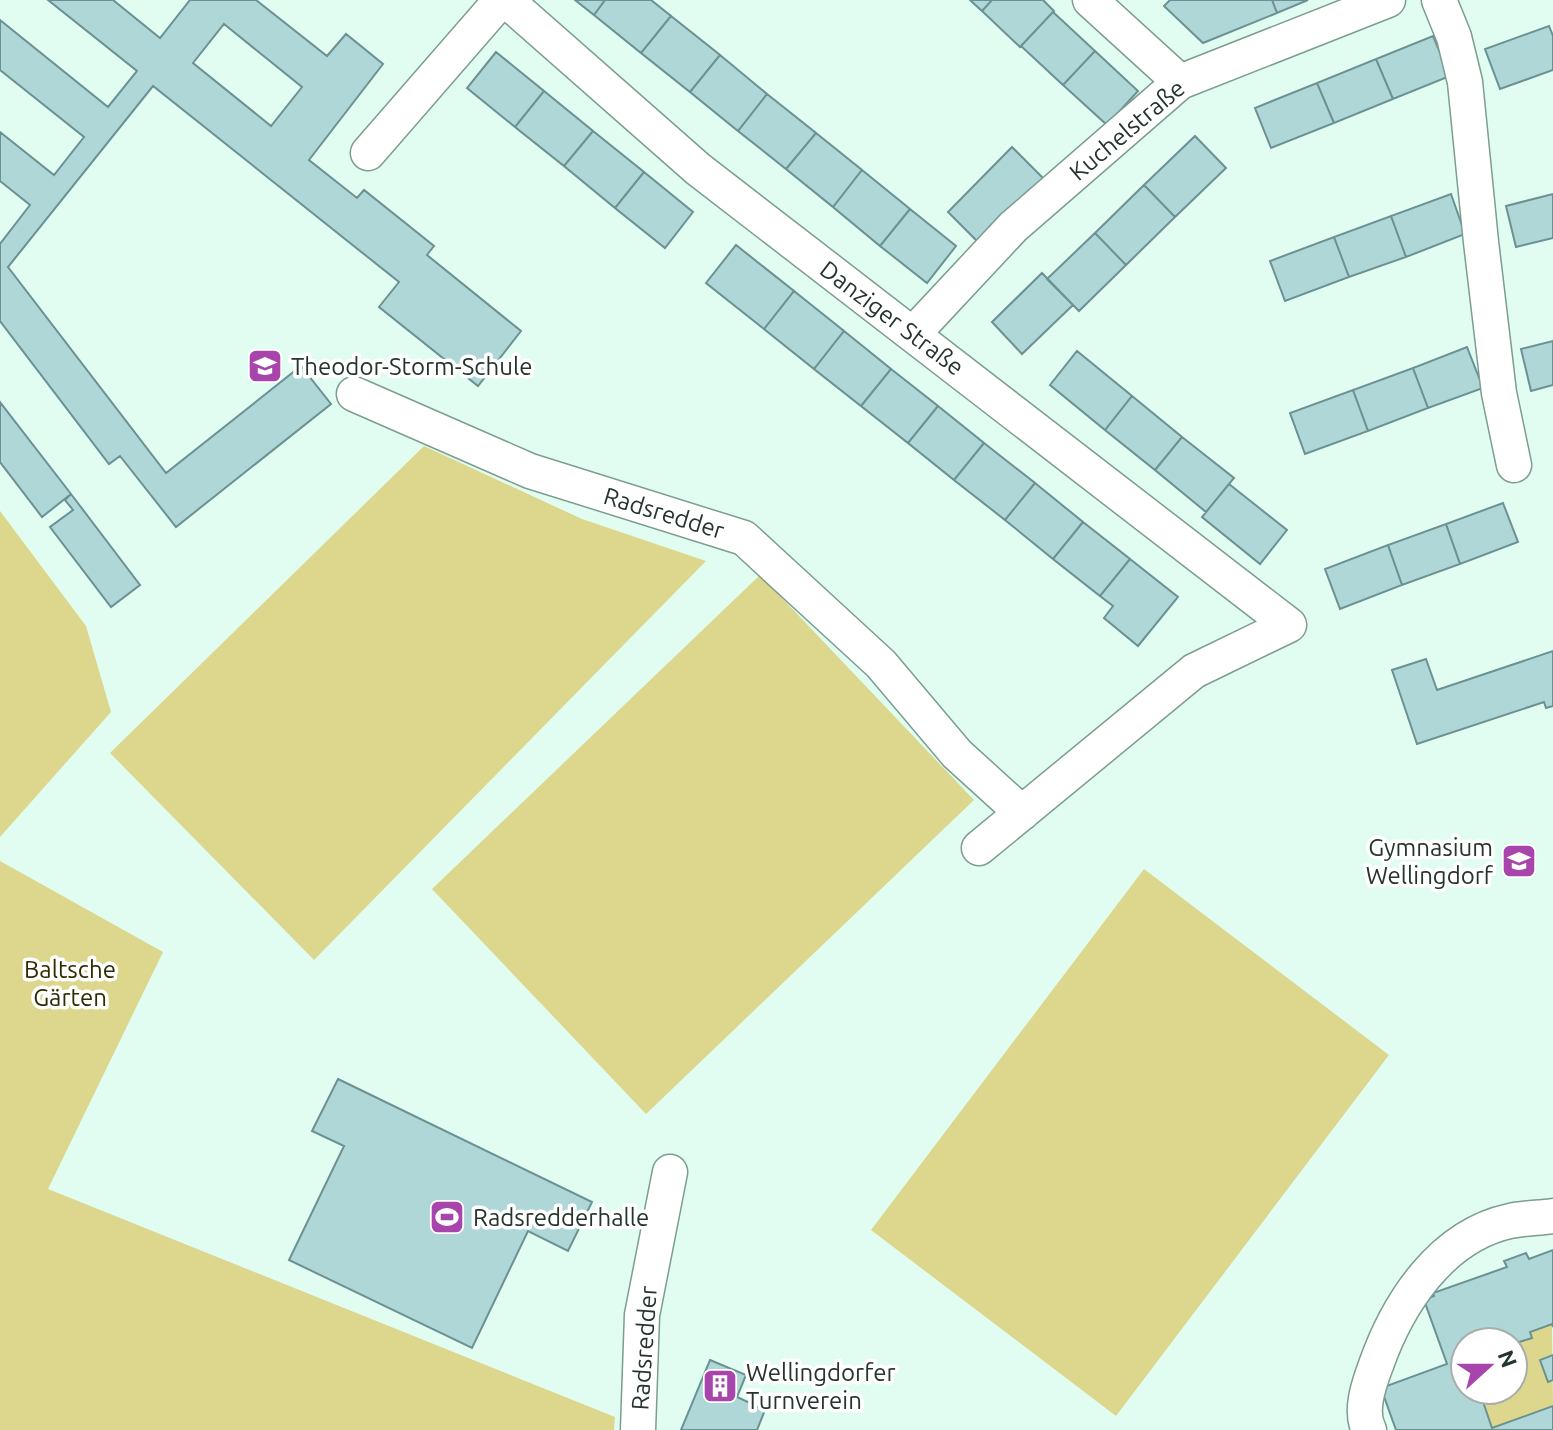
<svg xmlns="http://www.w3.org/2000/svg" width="1553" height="1430" font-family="Ubuntu,sans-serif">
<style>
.green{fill:#dcd78c}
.building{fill:#afd7d8;stroke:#6b9192;stroke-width:2;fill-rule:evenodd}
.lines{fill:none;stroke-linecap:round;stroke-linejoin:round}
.minor-casing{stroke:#7c9d8f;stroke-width:37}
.minor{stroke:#fff;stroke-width:34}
.labels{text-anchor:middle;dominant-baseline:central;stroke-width:7;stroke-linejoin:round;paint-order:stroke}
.street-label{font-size:24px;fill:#26342e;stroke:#fff}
.poi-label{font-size:24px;fill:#26342e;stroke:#fff;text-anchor:start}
.park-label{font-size:24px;fill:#2f2b00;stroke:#fff}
</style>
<rect width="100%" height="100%" fill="#e1fdf1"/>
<path class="green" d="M424,446L582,519L706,561L314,960L110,753Z
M0,511L86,626L111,712L0,837Z
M760,575L974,800L646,1114L432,889Z
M0,861L163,952L48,1189L615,1417L614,1430H0Z
M1144,869L1389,1055L1116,1416L871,1230Z
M1552,1324L1553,1406L1492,1428L1479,1390H1513V1344L1532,1338L1530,1332Z"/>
<path class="building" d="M48,0H113L160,38L190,0H256L327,56L346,34L383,64L309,160L357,198L364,190L434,246L427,255L521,331L478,386L379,307L399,282L153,86L8,267L166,473L301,366L331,404L176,527L120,456L109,464L0,321V244L30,205L0,181V132L54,175L84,137L0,70V20L108,107L137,71ZM224,24L302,87L271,126L193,63Z
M575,0H605L594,15Z
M605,0H651L671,16L641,53L594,15Z
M970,0H992L982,11Z
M992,0H1043L1054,11L1020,47L982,11Z
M1170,0H1272L1277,13L1203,43L1164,6Z
M1272,0H1308L1277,13Z
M1053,12L1095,51L1063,85L1021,46Z
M671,16L720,55L690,92L641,53Z
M1549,26L1553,36V70L1500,89L1485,49Z
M1433,36L1450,76L1393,99L1376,59Z
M1095,51L1138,91L1107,125L1063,85Z
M496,52L544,91L515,127L467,88Z
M720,55L767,94L738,131L690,92Z
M1376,59L1393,99L1334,123L1317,83Z
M1317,83L1334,123L1271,148L1255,108Z
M544,91L593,131L564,166L515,127Z
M767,94L816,133L786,169L738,131Z
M593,131L644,172L615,208L564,166Z
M816,133L862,170L833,207L786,169Z
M1195,136L1226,168L1175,217L1144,185Z
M1012,147L1044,179L979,243L948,212Z
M862,170L910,209L880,246L833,207Z
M644,172L693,212L665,248L615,208Z
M1144,185L1175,217L1126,265L1095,233Z
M1451,194L1465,234L1406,257L1391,216Z
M1553,194V238L1516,247L1506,206Z
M910,209L956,246L927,283L880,246Z
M1391,216L1406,257L1349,277L1334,237Z
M1095,233L1126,265L1079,311L1047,279Z
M1334,237L1349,277L1285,301L1270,261Z
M736,245L794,291L764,329L706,283Z
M1042,273L1073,305L1022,354L992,322Z
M794,291L844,331L814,369L764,329Z
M844,331L891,369L861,406L814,369Z
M1553,341V385L1531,391L1521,349Z
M1467,347L1483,388L1428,408L1413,368Z
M1077,351L1132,396L1105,430L1050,385Z
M1413,368L1428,408L1368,431L1353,390Z
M891,369L938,406L908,443L861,406Z
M1353,390L1368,431L1305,454L1290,413Z
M1132,396L1182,437L1155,470L1105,430Z
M0,402L71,494L42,517L0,462Z
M938,406L984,443L954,480L908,443Z
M1182,437L1234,478L1206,512L1155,470Z
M984,443L1035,483L1005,520L954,480Z
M1035,483L1083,522L1053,559L1005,520Z
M1229,484L1287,530L1260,564L1202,517Z
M71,494L140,585L111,607L50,527L73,510L65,500Z
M1503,503L1518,542L1460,564L1446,524Z
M1083,522L1130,559L1100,596L1053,559Z
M1446,524L1460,564L1402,585L1388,545Z
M1388,545L1402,585L1340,609L1325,569Z
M1130,559L1178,597L1138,646L1104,618L1113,606L1100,596Z
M1553,651V706L1546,708L1544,702L1417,744L1392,670L1426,659L1437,690Z
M338,1079L592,1202L568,1251L528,1231L472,1348L289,1260L344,1146L312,1131Z
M1553,1250V1327L1552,1324L1530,1332L1532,1338L1513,1344V1342H1465V1390H1479L1492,1428L1553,1406V1430H1396L1381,1388L1447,1364L1424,1300L1434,1296L1433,1293L1507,1267L1504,1261L1526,1253L1529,1259Z
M1553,1355V1380L1548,1382L1540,1360Z
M710,1360L746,1375L737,1397L765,1410L757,1430H681Z"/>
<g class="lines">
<g class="minor-casing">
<path id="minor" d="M506,0L698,169L1289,625L1194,671L979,848
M1090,0L1180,82
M1439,0L1454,37L1465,82L1481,242L1499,393L1514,465
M368,153L501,0
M913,334L1013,227L1180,82L1388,0
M354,394L530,471L744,538L881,664L957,754L1022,813
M638,1430L642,1315L670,1172
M1369,1430C1359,1411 1369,1384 1376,1365C1398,1303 1441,1236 1510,1221C1524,1218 1539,1218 1553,1216"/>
</g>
<use href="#minor" class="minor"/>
</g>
<defs>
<g id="school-square" transform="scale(1.8)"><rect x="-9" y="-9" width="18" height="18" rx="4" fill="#a845ac" stroke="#fff"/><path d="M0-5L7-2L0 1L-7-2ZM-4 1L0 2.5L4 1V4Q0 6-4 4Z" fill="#fff"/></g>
<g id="stadium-square" transform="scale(1.8)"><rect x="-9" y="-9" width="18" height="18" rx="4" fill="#a845ac" stroke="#fff"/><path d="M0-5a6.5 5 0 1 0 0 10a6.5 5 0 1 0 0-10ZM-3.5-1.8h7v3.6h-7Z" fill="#fff"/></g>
<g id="building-square" transform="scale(1.8)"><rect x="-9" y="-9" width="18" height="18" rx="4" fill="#a845ac" stroke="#fff"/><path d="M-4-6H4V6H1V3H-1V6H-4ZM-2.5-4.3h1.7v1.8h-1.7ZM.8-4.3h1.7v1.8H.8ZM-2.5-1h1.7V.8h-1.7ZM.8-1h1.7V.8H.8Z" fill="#fff"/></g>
</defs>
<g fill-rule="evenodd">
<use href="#school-square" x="265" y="366"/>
<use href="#school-square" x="1519" y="861"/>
<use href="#stadium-square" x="447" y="1217"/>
<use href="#building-square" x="720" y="1386"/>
</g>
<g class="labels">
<g class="street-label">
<text transform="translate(1127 130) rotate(-40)">Kuchelstraße</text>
<text transform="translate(892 318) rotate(37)">Danziger Straße</text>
<text transform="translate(664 513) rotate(17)">Radsredder</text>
<text transform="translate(644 1348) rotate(-86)">Radsredder</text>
</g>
<g class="poi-label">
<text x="291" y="366">Theodor-Storm-Schule</text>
<text x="1493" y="847" text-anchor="end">Gymnasium<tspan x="1493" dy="28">Wellingdorf</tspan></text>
<text x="473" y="1217">Radsredderhalle</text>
<text x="746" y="1372">Wellingdorfer<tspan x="746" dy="28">Turnverein</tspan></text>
</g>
<g class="park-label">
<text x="70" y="969">Baltsche<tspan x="70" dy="28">Gärten</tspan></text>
</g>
</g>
<g transform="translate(1489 1366) rotate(69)"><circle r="38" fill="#ffffff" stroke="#a8aeab" stroke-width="2"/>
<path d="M0-6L14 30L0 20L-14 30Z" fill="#a845ac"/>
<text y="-12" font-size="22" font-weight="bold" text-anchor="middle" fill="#26342e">N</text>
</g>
</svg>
